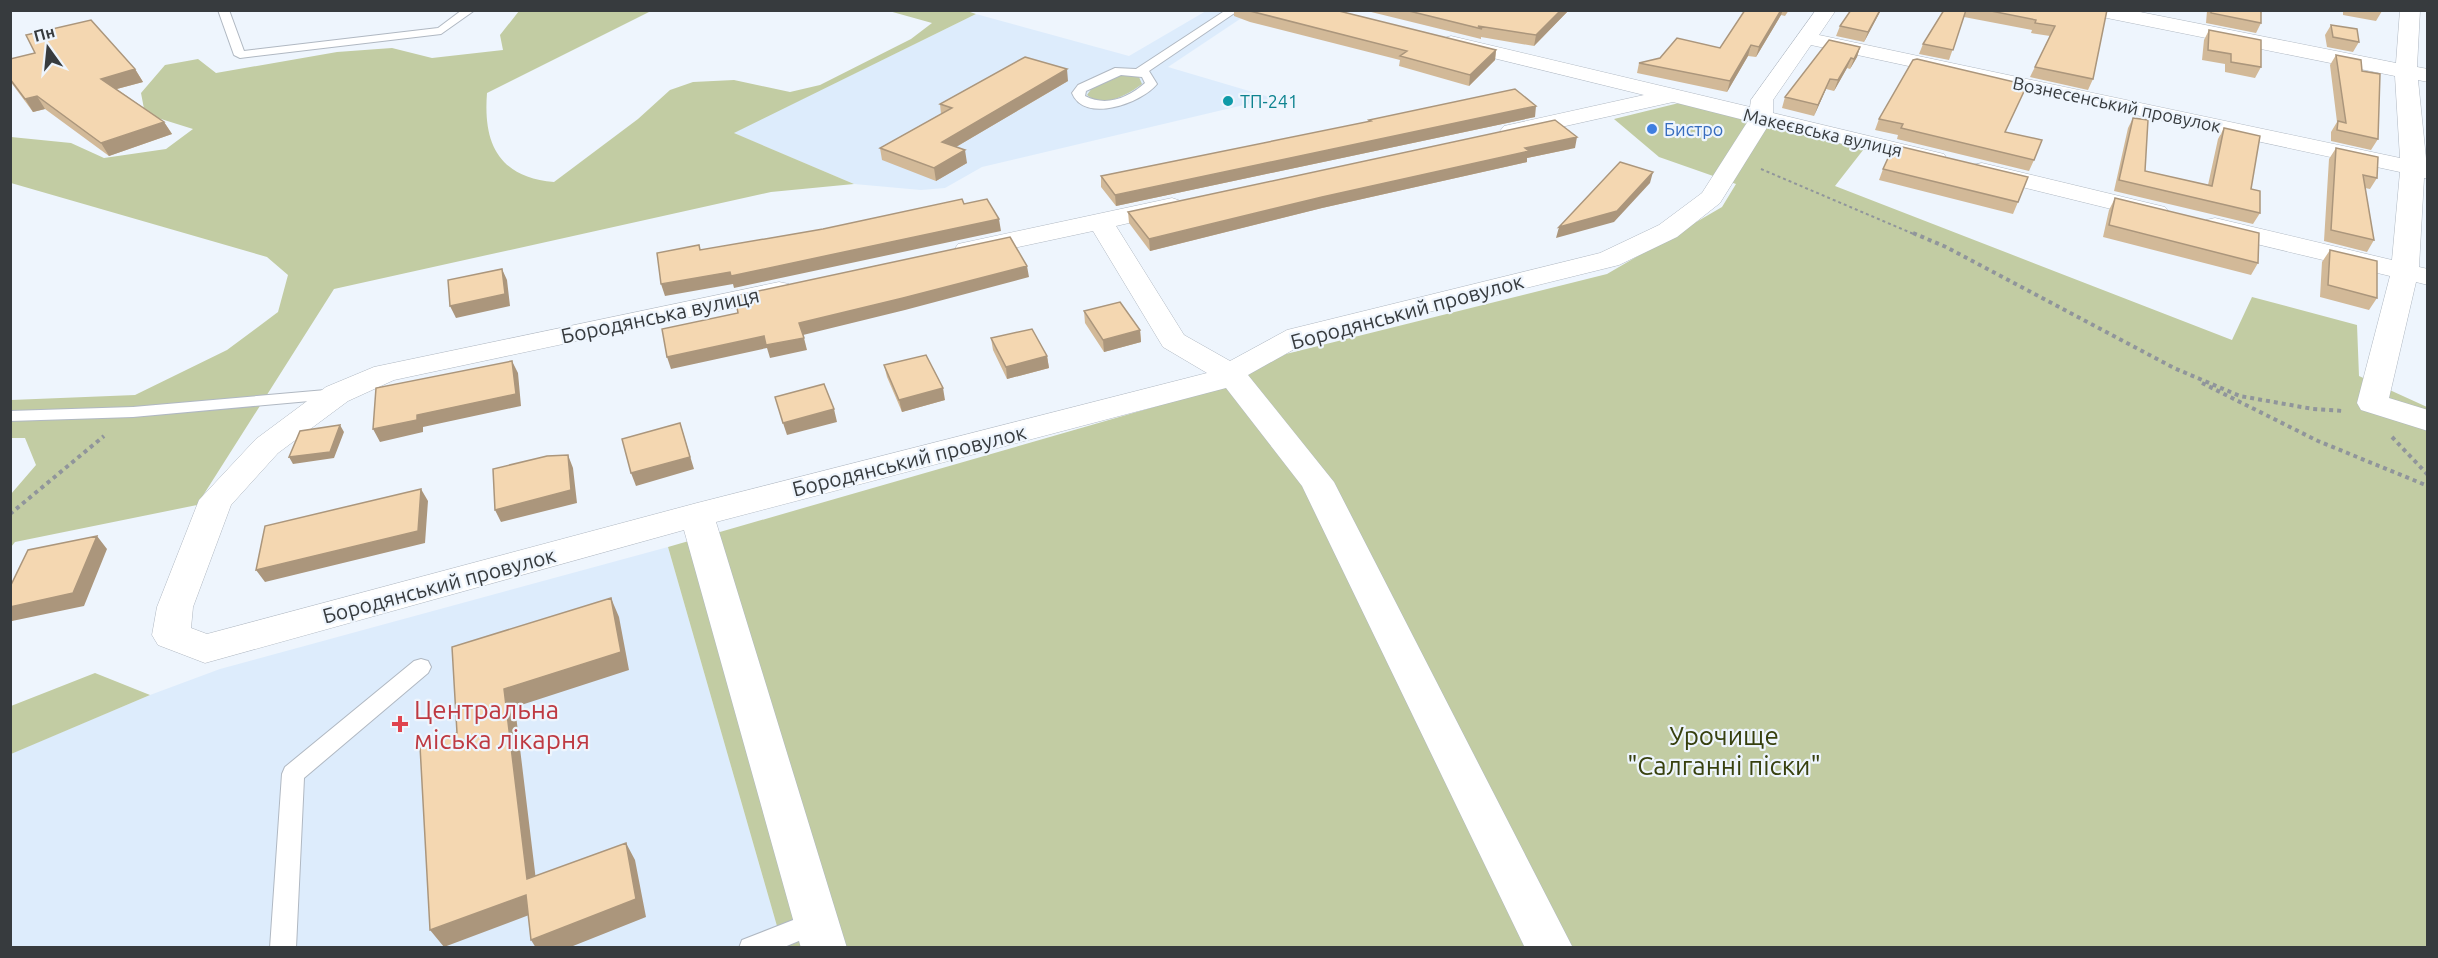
<svg xmlns="http://www.w3.org/2000/svg" width="2438" height="958" font-family="Ubuntu,sans-serif">
<style>
.built{fill:#ddecfc}
.green{fill:#c2cca3}
.lines{fill:none;stroke-linecap:round;stroke-linejoin:round}
.lane-casing{stroke:#b0b8c2;stroke-width:2}
.street-casing{stroke:#b0b8c2;stroke-width:1}
.path-far1{stroke:#90959b;stroke-width:2;stroke-dasharray:3 3;stroke-linecap:butt}
.path{stroke:#90959b;stroke-width:4;stroke-dasharray:4 4;stroke-linecap:butt}
.lane{fill:#fff;fill-rule:evenodd}
.street{fill:#fff;fill-rule:evenodd}
.wall{fill:#d2b998}
.shaded-wall{fill:#ab967c}
.building{fill:#f4d7b1;stroke:#ab967c;stroke-width:1.5}
.culture-dot{fill:#0f9aa8;stroke:#eef5fd;stroke-width:2}
.shop-dot{fill:#3f7fe0;stroke:#eef5fd;stroke-width:2}
.health-dot{fill:#e0444e;stroke:#eef5fd;stroke-width:2}
.labels{text-anchor:middle;dominant-baseline:central;stroke-width:4.5;stroke-linejoin:round;paint-order:stroke}
.far-culture-label{font-size:18px;fill:#0d838f;stroke:#eef5fd;text-anchor:start}
.far-street-label{font-size:18px;fill:#373b3e;stroke:#eef5fd}
.far-shop-label{font-size:18px;fill:#366cbe;stroke:#eef5fd;text-anchor:start}
.street-label{font-size:21px;fill:#373b3e;stroke:#eef5fd}
.near-health-label{font-size:26px;fill:#be3a42;stroke:#eef5fd;text-anchor:start}
.near-park-label{font-size:26px;fill:#37400e;stroke:#eef5fd}
</style>
<rect width="100%" height="100%" fill="#eef5fd"/>
<path class="built" d="M1206,11H1252L1168,67L1273,98L982,167L945,188L921,190L854,184L733,133L976,14L1129,56Z
M668,547L783,947H11L10,754L150,695L220,669Z"/>
<path class="green" d="M586,10L651,11L487,93C483,144 499,177 554,182L638,119L670,90L693,82L734,80L790,92L820,85L911,39L932,23L889,11L964,10L976,14L734,133L854,184L771,192L334,289L197,505L15,542L11,547V494L36,465L25,438H11V400L135,395L227,350L278,312L288,275L267,257L11,183V137L71,143L104,158L166,149L193,129L145,114L141,93L165,65L198,59L216,73L337,52L392,48L432,58L503,50L500,35L519,11Z
M1123,74L1139,77L1142,84C1127,95 1104,109 1087,95L1092,88Z
M1687,101L1867,145L1835,186L2232,340L2252,297L2357,325L2359,376L2427,407V947H783L668,547L1220,388L1286,354L1607,274L1722,207L1736,184L1659,157L1614,119Z
M95,673L150,695L11,754V706Z"/>
<g class="lines">
<g class="lane-casing">
<path id="lane" d="M218,10H229L244,51L438,28L462,10H475L441,34L240,58L234,55Z
M1226,10H1239L1149,71L1157,84C1142,103 1084,124 1072,93L1078,85L1115,68L1136,69ZM1121,75L1142,77L1145,83C1128,98 1106,107 1085,96L1086,91Z
M337,389L345,394L343,398L133,417L10,421V411L133,407Z
M421,659L428,661L431,667L428,673L304,778L296,948H270L282,774L285,767L414,661Z
M816,911L825,914L828,922L825,930L782,948H739L742,940Z"/>
</g>
<g class="street-casing">
<path id="street" d="M1816,10H1836L1819,35L2400,158L2395,76L2097,16L2087,10H2130L2396,63L2400,10H2420L2417,67L2428,69V82L2418,80L2428,178H2424L2419,267L2428,269V285L2416,282L2389,398L2428,410V431L2361,410L2357,403L2390,276L2206,232L2202,226L2206,220L2215,218L2392,260L2400,172L1811,45L1773,100V113L1944,154L1947,159L1944,164L1935,166L1768,126L1720,203L1677,237L1619,265L1307,342L1248,375L1334,482L1573,948H1525L1302,486L1226,388L716,522L847,948H801L684,530L205,663L158,645L152,635L157,607L199,500L256,439L326,387L374,367L779,282L789,284L793,290L789,296L779,298L394,380L348,401L278,453L231,505L193,607L191,628L207,634L697,503L1207,373L1163,347L1093,231L967,258L958,256L954,250L958,244L1172,198L1181,201L1185,206L1181,211L1116,226L1184,335L1230,361L1287,330L1600,253L1659,225L1702,193L1748,121L1673,102L1512,138L1504,136L1500,131L1504,126L1644,95L1444,46L1441,42L1444,38L1451,36L1750,107L1751,100Z
M1982,163L2165,207L2169,212L2165,217L2156,220L1973,175L1970,170L1973,165Z"/>
</g>
<path class="path-far1" d="M1761,169L1916,235"/>
<path class="path" d="M1913,233L1946,247L2174,368L2240,396L2313,409L2343,411
M2202,383L2318,441L2428,486
M2392,437L2428,475
M10,514L104,436"/>
<use href="#lane" class="lane"/>
<use href="#street" class="street"/>
</g>
<path class="wall" d="M1234,10H1335L1496,50L1495,60L1469,86L1399,66L1400,60L1250,22L1234,16Z
M1363,10H1569L1534,46L1481,37V39Z
M1745,10H1789L1785,16L1781,15L1756,57L1748,56L1727,92L1637,73L1639,63L1720,48Z
M1851,10H1881L1864,42L1836,36L1840,26Z
M1944,10H2107L2093,79L2088,90L2030,77L2050,36L2031,33L2032,30L1964,17L1949,60L1919,54L1923,44Z
M2261,10V23L2256,33L2206,23L2207,11Z
M2343,10H2382V11L2376,21L2343,15Z
M2331,25L2359,42L2353,52L2327,47L2325,35Z
M2209,30L2261,67L2255,78L2225,72V64L2202,60L2204,40Z
M1860,47L1857,57L1850,69L1847,68L1834,91L1826,89L1814,116L1782,108L1785,97Z
M2336,55L2362,71L2378,139L2371,150L2331,141V132L2337,122L2330,65Z
M10,59L135,69L143,82L117,89L164,122L172,134L109,156L45,109L33,112L10,81Z
M1068,81L956,147L967,163L936,181L882,160L880,148L941,114L940,104Z
M1535,117L1116,206L1101,187V176L1369,122V120Z
M2133,118L2145,171L2208,185L2218,139L2224,128L2251,189L2260,213L2253,224L2114,191L2128,128Z
M1879,119L2005,132L2034,160L2029,171L1897,139L1898,135L1875,130Z
M1575,148L1527,158V162L1322,208L1150,251L1129,223L1128,212Z
M2336,148L2377,178L2370,189L2365,188L2374,240L2367,252L2324,241L2329,159Z
M1883,169L2018,202L2013,214L1879,180Z
M2115,198L2258,263L2251,275L2103,237L2109,210Z
M2330,250L2377,298L2369,310L2320,297L2322,262Z
M1084,311L1140,330L1141,342L1104,352L1085,323Z
M991,338L1047,356L1049,368L1007,379L993,350Z
M884,365L945,400L902,412L887,377Z"/>
<path class="shaded-wall" d="M1561,10H1569L1534,46L1536,35Z
M1781,10H1783L1781,15L1756,57L1759,47Z
M1880,10H1881L1864,42L1868,32Z
M1751,45L1748,56L1727,92L1730,81Z
M1860,47L1857,57L1850,69L1854,59Z
M1496,50L1495,60L1469,86L1470,75Z
M1851,58L1847,68L1834,91L1838,80Z
M135,69L143,82L109,91L101,79Z
M1067,69L1068,81L944,154L942,142Z
M1830,79L1826,89L1814,116L1818,105Z
M37,96L45,109L33,112L25,99Z
M1536,106L1535,117L1116,206L1115,195Z
M164,122L172,134L109,156L101,143Z
M1577,137L1575,148L1527,158V162L1322,208L1150,251L1149,239L1525,148Z
M965,150L967,163L936,181L934,168Z
M1653,172L1650,183L1614,222L1556,238L1559,227Z
M999,219L1001,231L734,288L733,284L665,296L661,284Z
M1027,266L1029,277L905,310L803,335L799,323Z
M502,269L507,280L510,306L456,318L450,306Z
M1140,330L1141,342L1104,352L1103,340Z
M764,336L804,338L807,350L770,358L767,348L671,369L667,357Z
M1047,356L1049,368L1007,379L1006,367Z
M512,361L518,373L521,406L423,427V432L380,442L373,429L417,415Z
M943,388L945,400L902,412L899,400Z
M834,409L837,422L787,435L783,423Z
M680,423L694,469L636,486L631,473Z
M340,425L344,432L334,458L293,464L289,457Z
M568,455L573,468L577,503L501,522L495,510Z
M421,489L428,501L425,543L265,582L256,570Z
M97,536L107,549L84,606L12,621L10,619V607Z
M611,598L619,617L629,670L515,707L538,897L527,879L504,689Z
M626,843L635,860L646,917L568,948H536L531,940Z
M526,895L537,912L444,947L430,930Z"/>
<path class="building" d="M1246,10H1335L1496,50L1470,75L1400,56L1407,51Z
M1405,10H1561L1536,35L1478,26L1482,29Z
M1745,10H1781L1759,47L1751,45L1730,81L1639,63L1660,58L1677,38L1720,48Z
M1851,10H1880L1868,32L1840,26Z
M1944,10H1966L1953,50L1923,44Z
M1986,10H2107L2093,79L2035,67L2055,26L2035,23L2036,20Z
M2211,10H2261V23L2211,13Z
M91,20L135,69L101,79L164,122L101,143L37,96L25,99L10,79V59L35,53L26,35Z
M2331,25L2357,29L2359,42L2333,37Z
M2209,30L2261,40V67L2231,62V54L2208,50Z
M1829,40L1860,47L1854,59L1851,58L1838,80L1830,79L1818,105L1785,97Z
M2336,55L2361,60L2362,71L2380,74L2378,139L2337,130L2338,121L2346,123Z
M1025,57L1067,69L942,142L965,150L934,168L880,148L952,108L940,104Z
M1917,59L2027,85L2005,132L2042,140L2034,160L1901,128L1903,124L1879,119L1913,60Z
M1515,89L1536,106L1115,195L1101,176L1371,121L1369,120Z
M2133,118L2148,120L2145,171L2212,186L2224,128L2260,136L2251,189L2260,191V213L2119,180Z
M1555,120L1577,137L1525,148L1529,151L1322,197L1149,239L1128,212Z
M1894,145L2028,177L2018,202L1883,169Z
M2336,148L2378,157L2377,178L2363,175L2374,240L2331,230Z
M1620,162L1653,172L1617,211L1559,227Z
M2115,198L2259,233L2258,263L2109,225Z
M962,199L964,204L987,199L999,219L731,276L730,272L661,284L657,253L699,245L700,250L823,229Z
M1010,237L1027,266L903,298L799,323L804,338L766,345L764,336L667,357L662,329L738,313L735,296Z
M2330,250L2377,261V298L2328,285Z
M502,269L505,294L450,306L448,280Z
M1120,302L1140,330L1103,340L1084,311Z
M1032,329L1047,356L1006,367L991,338Z
M926,355L943,388L899,400L884,365Z
M512,361L516,394L417,415V420L373,429L376,388Z
M824,384L834,409L783,423L775,397Z
M680,423L690,457L631,473L622,439Z
M340,425L330,452L289,457L300,431Z
M568,455L571,490L495,510L493,469L547,456Z
M421,489L418,531L256,570L265,526Z
M97,536L73,593L10,607V587L28,550Z
M611,598L621,652L504,689L527,879L626,843L636,899L531,940L526,895L430,930L420,746L457,733L452,647Z"/>
<circle class="culture-dot" cx="1228" cy="101" r="6"/>
<circle class="shop-dot" cx="1652" cy="129" r="6"/>
<path class="health-dot" d="M397 715h6v6h6v6h-6v6h-6v-6h-6v-6h6z"/>
<g class="labels">
<g class="far-culture-label">
<text x="1240" y="101">ТП-241</text>
</g>
<g class="far-street-label">
<text transform="translate(2117 104) rotate(12)">Вознесенський провулок</text>
<text transform="translate(1823 132) rotate(13)">Макеєвська вулиця</text>
</g>
<g class="far-shop-label">
<text x="1664" y="129">Бистро</text>
</g>
<g class="street-label">
<text transform="translate(1407 311) rotate(-15)">Бородянський провулок</text>
<text transform="translate(660 315) rotate(-12)">Бородянська вулиця</text>
<text transform="translate(909 460) rotate(-14)">Бородянський провулок</text>
<text transform="translate(439 585) rotate(-15)">Бородянський провулок</text>
</g>
<g class="near-health-label">
<text x="414" y="709">Центральна<tspan x="414" dy="30">міська лікарня</tspan></text>
</g>
<g class="near-park-label">
<text x="1724" y="735">Урочище<tspan x="1724" dy="30">"Салганні піски"</tspan></text>
</g>
</g>
<rect width="2438" height="958" fill="none" stroke="#373b3e" stroke-width="24"/>
<g transform="translate(48 48) rotate(345)" stroke="#eef5fd" stroke-width="4.5" paint-order="stroke">
<path d="M0-4.5L10 22L0 15L-10 22Z" fill="#373b3e"/>
<text y="-9" font-size="16" font-weight="bold" text-anchor="middle" fill="#373b3e">Пн</text>
</g>
</svg>
